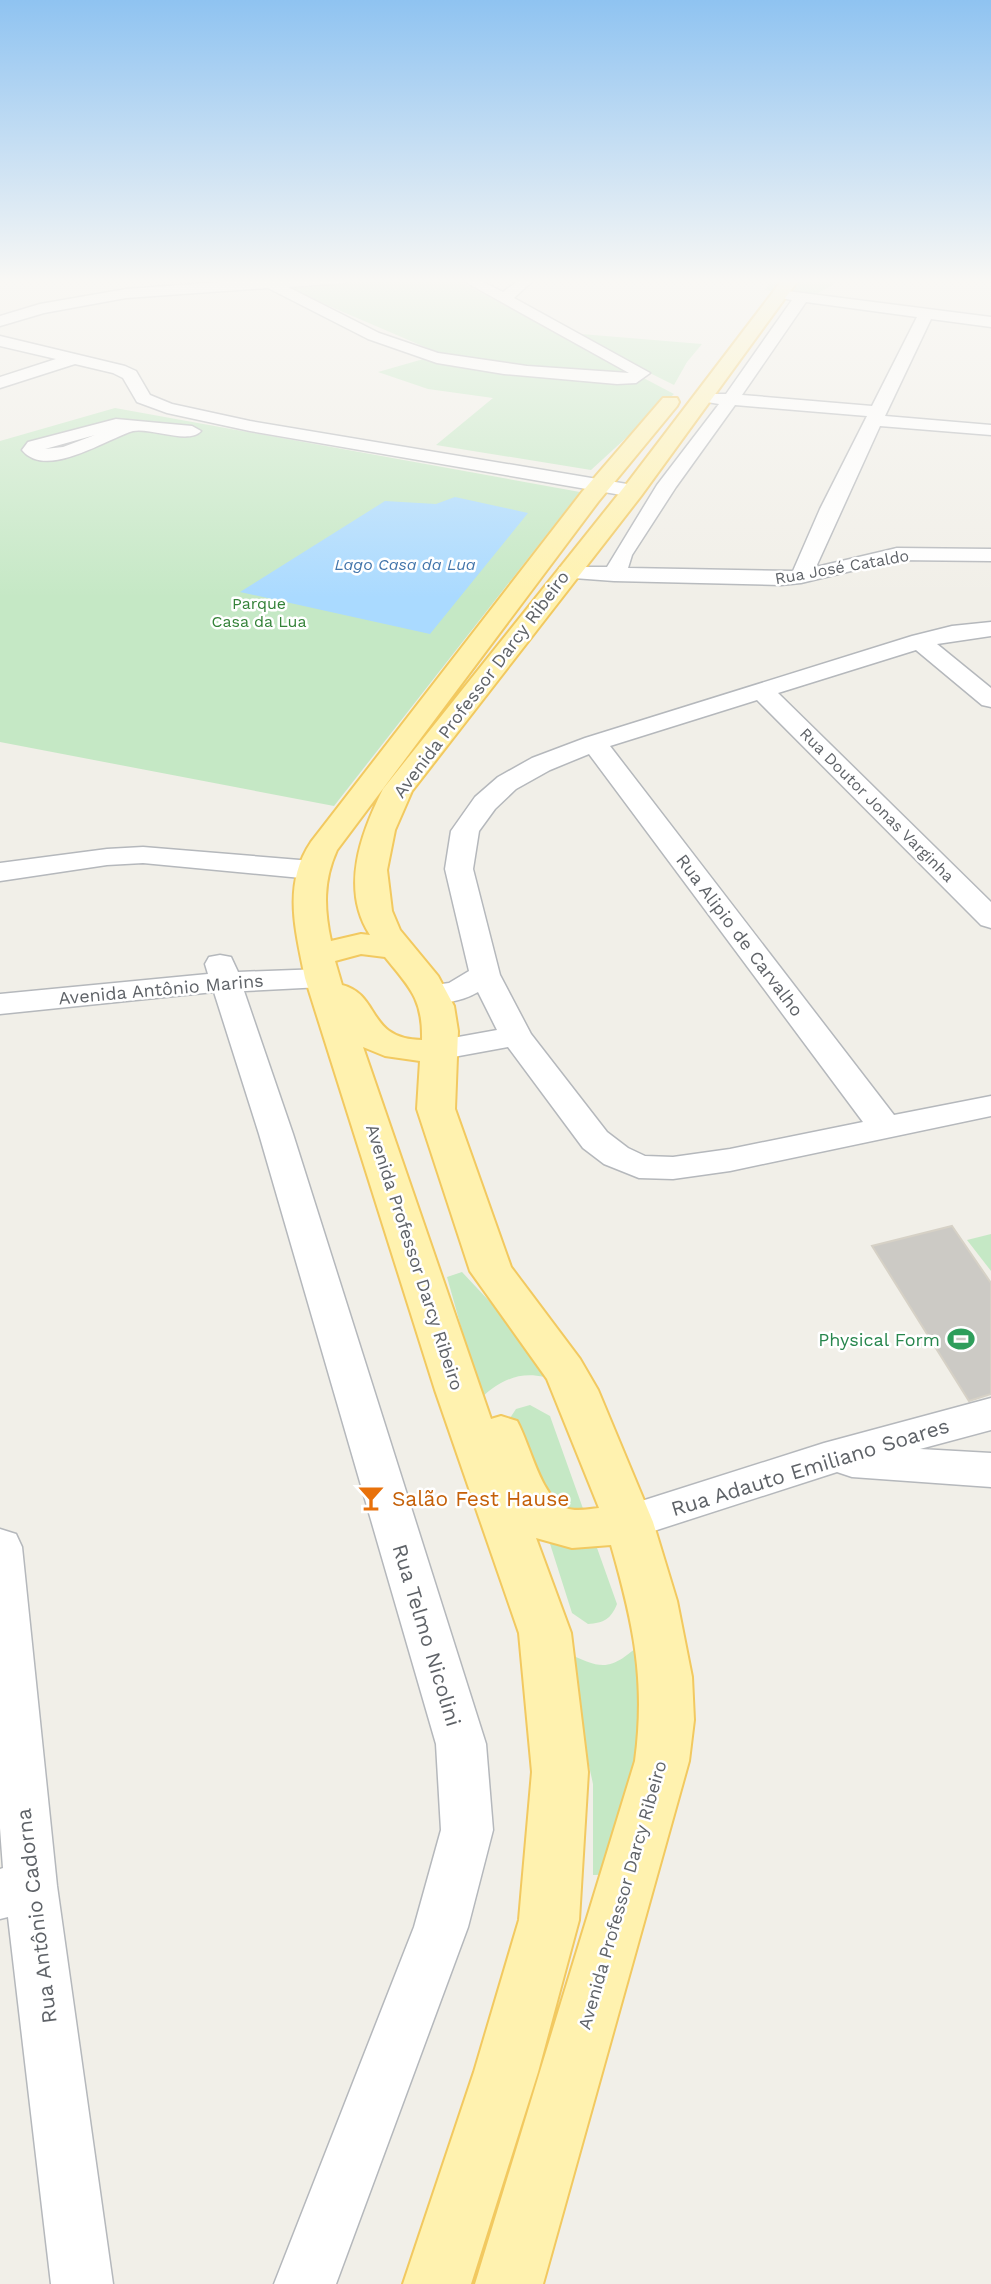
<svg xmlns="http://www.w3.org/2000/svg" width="991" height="2284" font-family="'Work Sans',sans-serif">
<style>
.green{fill:#c5e8c5}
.water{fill:#aadaff}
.building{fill:#cccac5;stroke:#d6d1c6;stroke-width:2}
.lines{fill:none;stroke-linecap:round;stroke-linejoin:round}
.minor-casing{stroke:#b5b8bc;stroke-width:3}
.major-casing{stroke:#f2c960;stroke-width:4}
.minor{fill:#fff;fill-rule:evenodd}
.major{fill:#fff2af;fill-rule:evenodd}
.labels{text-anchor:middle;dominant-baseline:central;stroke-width:5;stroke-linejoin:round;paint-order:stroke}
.far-water-label{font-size:16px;font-style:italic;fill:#4174aa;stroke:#fff}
.far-street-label{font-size:16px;fill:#5f6368;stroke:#fff}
.far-park-label{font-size:16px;fill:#348238;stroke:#fff}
.street-label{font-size:18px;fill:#5f6368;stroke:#fff}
.leisure-label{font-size:18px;fill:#27864d;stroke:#fff;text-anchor:end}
.near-street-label{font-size:21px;fill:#5f6368;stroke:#fff}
.near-food-label{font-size:21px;fill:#c56008;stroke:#fff;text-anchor:start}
</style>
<rect width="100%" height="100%" fill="#f1efe8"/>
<path class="green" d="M414,279H455L674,394L591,470L436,445L493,398L428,389L378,372L441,354L285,287Z
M773,279L838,282L811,297L765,290Z
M569,333L702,344L687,362L674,385Z
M115,408L580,492L334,806L0,742V441Z
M991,1234V1271L967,1240Z
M462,1272L538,1353L560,1382C528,1369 506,1375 481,1398L447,1277Z
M530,1405L550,1416L617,1604C611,1619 604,1623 588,1624L572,1613L510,1418L516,1409Z
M648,1638L630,1874L593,1875V1784L564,1651C608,1674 612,1668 648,1638Z"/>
<path class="water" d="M455,497L528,513L430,634L240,592L385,501L436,504Z"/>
<path class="building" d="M952,1226L991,1283V1394L969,1401L872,1246Z"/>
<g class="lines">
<g class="minor-casing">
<path id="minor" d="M262,279H352L345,283L288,287L379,333L438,353L527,366L629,373L460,279H477L503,292L520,279H535L514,298L650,373L636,383L617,384L504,374L437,363L368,339L268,288L126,298L44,313L0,326V316L40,304L126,289Z
M779,290L991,317V327L931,319L885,416L991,425V435L880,426L816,567L897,548L991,549V561L897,560L801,583L781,585L614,581L560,577L557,572L560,567H607L657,485L719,404L707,402L704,398L707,394H726L792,300L774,297L772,294L774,291ZM806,302L917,317L872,406L742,395ZM735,405L867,416L820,509L793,571L628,568L632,555L676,487Z
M0,336L125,366L136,371L150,395L172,404L250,421L633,485L643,491L633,497L250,431L167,413L137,402L123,378L113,373L75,364L0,388V377L56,359L0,346Z
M116,419L192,426L201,431C189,445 150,427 133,431C106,439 46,480 22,450L28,442ZM95,435L63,447L45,449Z
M991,622V636L937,644L991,688V707L982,705L916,650L778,693L991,902V928L981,925L757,700L610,746L894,1115L991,1096V1116L730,1171L673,1179L639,1178L604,1164L583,1148L508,1047L437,1060L425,1057L421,1050L425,1043L497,1030L478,992C461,1002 440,1005 421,1001L416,994L421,987L449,983L469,971L445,869L451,831L475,797L498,777L532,758L585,738L912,636L952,626ZM589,754L863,1122L730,1149L673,1157L645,1156L628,1148L607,1132L531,1034L500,975L473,869L479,831L495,809L516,789L550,770Z
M143,847L312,861L322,864L326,870L322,876L312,879L143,863L107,865L0,881V863L107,849Z
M220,955L231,957L238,972L322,969L333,971L338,978L333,985L322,987L244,991L293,1134L486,1744L493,1830L468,1927L336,2284H274L414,1927L441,1830L436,1744L259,1134L214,992L0,1014V994L208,974L205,964L209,957Z
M991,1398V1430L920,1449L991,1453V1487L852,1477L837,1472L629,1539L613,1534L607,1522L613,1510L629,1505L824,1443Z
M0,1529L16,1534L22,1547L57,1886L113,2284H51L8,1917L0,1919V1869L3,1868L0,1828Z"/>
</g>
<g class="major-casing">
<path id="major" d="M783,279H799L641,496L412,791L395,830L387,870L392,911L400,930L438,976L454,1006L458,1031L455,1109L511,1267L580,1359L598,1390L653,1522L677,1601L692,1677L694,1720L689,1761L543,2284H475L635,1761C646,1680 633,1622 611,1545L572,1548L536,1538L571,1633L588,1772L579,1920L538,2072L471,2284H403L474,2072L519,1920L532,1772L519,1633L435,1390L305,978C296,932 282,885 311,842L582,492L663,398H677L679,402L677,406L598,502L337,850C323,881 324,909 331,941L361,934L370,935C340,889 361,833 383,789L625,486ZM361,954L385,957C409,987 423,998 422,1040C366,1039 381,995 342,985L335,961ZM363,1047L385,1056L420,1061L417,1109L470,1271L547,1379L599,1508C590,1509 575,1512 566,1508C541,1498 530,1444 517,1421L501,1416L491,1419Z"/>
</g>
<use href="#minor" class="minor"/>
<use href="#major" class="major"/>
</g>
<linearGradient id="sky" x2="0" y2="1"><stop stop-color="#8fc3f1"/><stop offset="0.47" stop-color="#f9f8f5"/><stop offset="1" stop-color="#f9f8f5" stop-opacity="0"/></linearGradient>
<rect width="991" height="598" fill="url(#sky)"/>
<defs>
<g id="stadium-bare" transform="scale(2.1)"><path d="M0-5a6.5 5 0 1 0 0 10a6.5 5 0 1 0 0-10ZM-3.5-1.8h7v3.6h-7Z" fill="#2e9e5b" stroke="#fff" stroke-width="2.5" paint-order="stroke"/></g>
<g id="bar-bare" transform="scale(2.1)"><path d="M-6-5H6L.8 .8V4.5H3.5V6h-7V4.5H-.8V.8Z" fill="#e8710a" stroke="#fff" stroke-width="2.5" paint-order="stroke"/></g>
</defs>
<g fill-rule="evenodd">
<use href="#stadium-bare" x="961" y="1339"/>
<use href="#bar-bare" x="371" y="1498"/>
</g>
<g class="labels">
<g class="far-water-label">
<text x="405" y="564">Lago Casa da Lua</text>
</g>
<g class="far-street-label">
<text transform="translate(842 567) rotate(-10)">Rua José Cataldo</text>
<text transform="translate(877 805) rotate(45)">Rua Doutor Jonas Varginha</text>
</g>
<g class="far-park-label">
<text x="259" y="603">Parque<tspan x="259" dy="18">Casa da Lua</tspan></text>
</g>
<g class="street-label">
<text transform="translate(481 684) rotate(-53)">Avenida Professor Darcy Ribeiro</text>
<text transform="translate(740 935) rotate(53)">Rua Alipio de Carvalho</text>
<text transform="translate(161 989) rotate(-5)">Avenida Antônio Marins</text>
<text transform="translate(415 1257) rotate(72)">Avenida Professor Darcy Ribeiro</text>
<text transform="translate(622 1895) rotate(-74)">Avenida Professor Darcy Ribeiro</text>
</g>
<g class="leisure-label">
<text x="940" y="1339">Physical Form</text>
</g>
<g class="near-street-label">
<text transform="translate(810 1467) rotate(-17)">Rua Adauto Emiliano Soares</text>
<text transform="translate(427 1635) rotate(73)">Rua Telmo Nicolini</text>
<text transform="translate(36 1916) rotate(-97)">Rua Antônio Cadorna</text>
</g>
<g class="near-food-label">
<text x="392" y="1498">Salão Fest Hause</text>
</g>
</g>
</svg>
